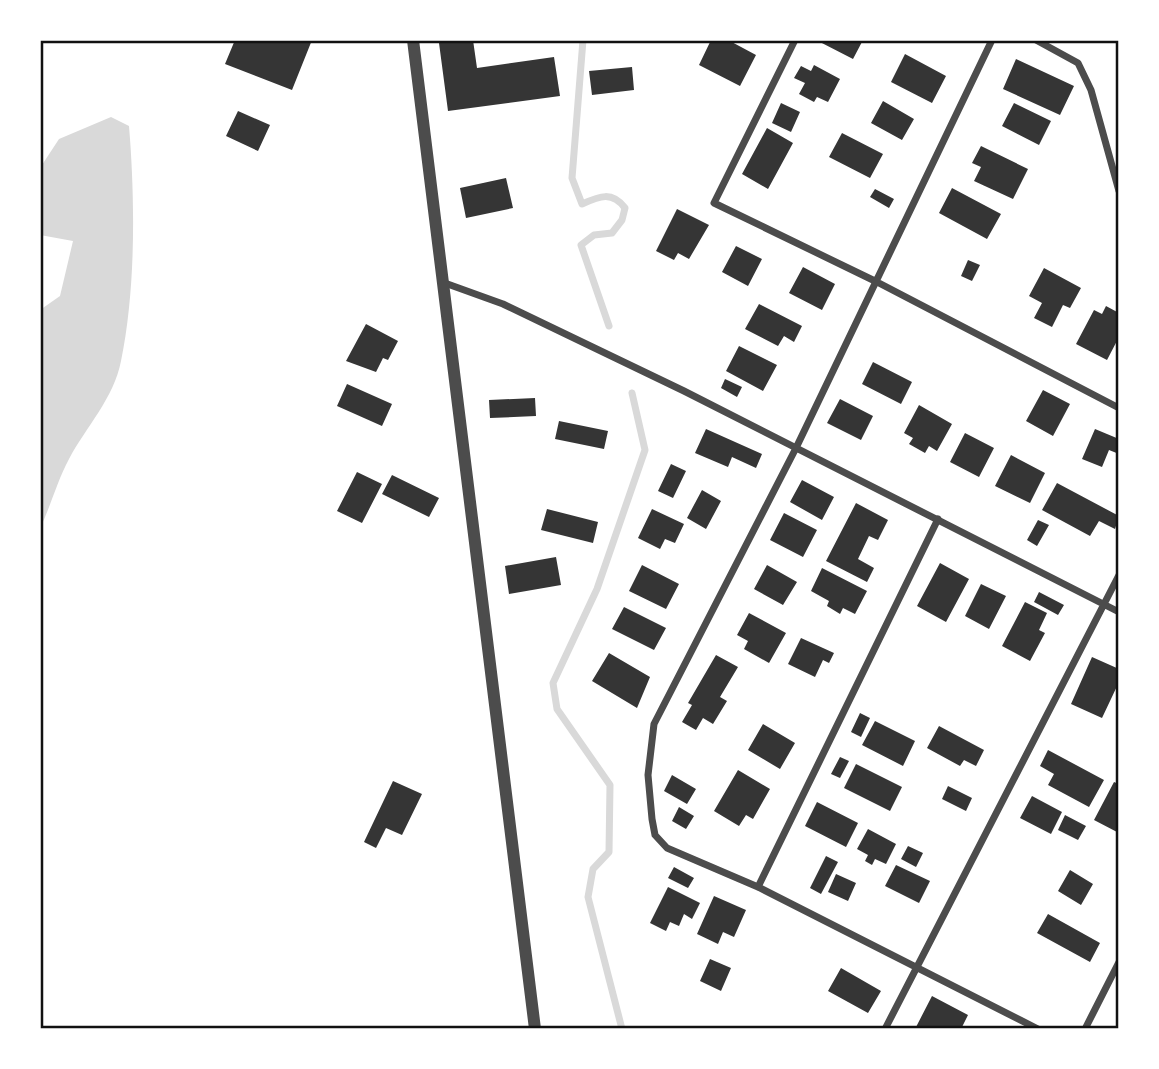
<svg xmlns="http://www.w3.org/2000/svg" width="1159" height="1069" font-family="Commissioner,sans-serif">
<style>
.water{fill:#d9d9d9}
.lines{fill:none;stroke-linecap:round;stroke-linejoin:round}
.stream{stroke:#d9d9d9;stroke-width:7}
.building{fill:#353535}
.minor{stroke:#4c4c4c;stroke-width:7}
.tertiary{stroke:#4c4c4c;stroke-width:12}
.neatline{fill:none;stroke:#111;stroke-width:2.5}
</style>
<rect width="100%" height="100%" fill="#fff"/>
<path class="water" d="M111,117L129,126C135,198 136,289 121,361C114,398 86,427 69,459C57,481 51,506 40,528V310L60,296L73,241L40,235V168L59,139Z"/>
<g class="lines">
<path class="stream" d="M583,40L572,178L582,204C600,196 612,191 625,208L622,220L612,233L594,235L581,245L609,326
M622,1029L588,897L593,869L609,852L610,785L557,709L553,683L597,589L645,450L632,393"/>
</g>
<path class="building" d="M235,40H312L292,90L225,64Z
M457,40H473L477,68L554,57L560,96L448,111L439,43Z
M711,40H728L756,55L740,86L699,65Z
M816,40H863L853,59Z
M905,54L946,76L932,103L891,82Z
M1016,59L1074,86L1060,115L1003,89Z
M814,65L840,79L828,102L817,97L814,102L799,94L805,83L794,78L801,66L811,71Z
M632,67L634,90L592,95L589,71Z
M883,101L914,119L902,140L871,123Z
M781,103L800,112L791,132L772,123Z
M1014,103L1051,121L1039,145L1002,126Z
M238,111L270,125L258,151L226,136Z
M767,128L793,143L768,189L742,174Z
M842,133L883,154L870,178L829,157Z
M981,146L1028,169L1013,199L974,181L981,167L972,163Z
M506,178L513,208L466,218L460,188Z
M952,188L1001,214L987,239L939,213Z
M875,189L894,199L889,208L870,197Z
M677,209L709,225L689,259L678,253L674,260L656,251Z
M736,246L762,259L748,286L722,272Z
M968,260L980,265L972,281L961,276Z
M803,267L835,284L822,310L789,293Z
M1044,268L1081,288L1070,308L1063,305L1052,327L1034,318L1042,303L1029,296Z
M759,304L802,326L794,342L784,336L778,346L745,329Z
M1106,306L1119,313V337L1107,360L1076,344L1094,310L1102,314Z
M366,324L398,341L388,360L383,358L376,372L346,361Z
M739,346L777,365L763,391L726,371Z
M873,362L912,382L901,404L862,384Z
M725,379L742,387L737,397L721,388Z
M347,384L392,404L382,426L337,406Z
M1043,390L1070,404L1053,436L1026,421Z
M535,398L536,416L490,418L489,400Z
M840,399L873,416L861,440L827,423Z
M919,405L952,424L937,451L929,446L925,453L909,444L913,438L904,433Z
M559,421L608,431L604,449L555,439Z
M706,429L762,454L756,468L732,457L728,467L695,453Z
M1095,429L1119,439V454L1109,450L1102,467L1082,459Z
M965,433L994,448L979,477L950,462Z
M1011,455L1045,473L1030,503L995,486Z
M671,464L686,471L673,498L658,491Z
M357,472L382,484L362,523L337,511Z
M392,475L439,498L429,517L382,494Z
M802,480L834,497L822,520L790,502Z
M1057,483L1119,516L1115,529L1099,521L1090,536L1042,510Z
M702,490L721,501L706,529L687,518Z
M856,503L888,520L878,540L869,536L858,559L874,568L867,582L826,561Z
M547,509L598,522L593,543L541,530Z
M652,509L684,524L675,543L665,539L660,549L638,538Z
M784,513L817,530L803,557L770,540Z
M1038,520L1049,525L1037,546L1027,540Z
M556,557L561,585L509,594L505,566Z
M940,563L969,579L946,622L917,606Z
M642,565L679,584L666,609L629,591Z
M767,565L797,582L783,605L754,589Z
M822,568L867,591L855,614L843,608L840,614L827,606L829,601L811,591Z
M981,584L1006,596L989,629L965,616Z
M1039,592L1064,605L1058,615L1034,602Z
M1025,602L1047,613L1039,630L1045,633L1030,661L1002,646Z
M624,607L666,628L654,650L612,629Z
M749,613L786,633L769,663L744,649L748,641L737,635Z
M801,638L834,653L829,663L823,660L815,677L788,664Z
M609,653L650,677L637,708L592,681Z
M716,655L738,667L720,697L727,701L713,724L703,718L696,730L682,722L692,705L688,703Z
M1092,657L1119,669V682L1102,718L1071,704Z
M860,713L870,718L861,737L851,732Z
M875,721L915,741L903,766L862,745Z
M763,724L795,743L780,769L748,750Z
M939,726L984,750L976,766L964,760L960,766L927,748Z
M1048,750L1104,780L1089,807L1048,785L1054,774L1040,766Z
M840,757L849,761L840,778L831,774Z
M856,764L902,787L890,811L844,788Z
M738,770L770,789L753,819L746,815L739,826L714,811Z
M672,775L696,789L687,804L664,791Z
M393,781L422,794L402,835L386,828L376,848L364,842Z
M1114,782L1119,784L1117,832L1094,820Z
M948,786L972,798L966,811L942,799Z
M1032,796L1062,812L1051,834L1020,818Z
M817,802L858,823L846,847L805,826Z
M679,807L694,816L686,829L672,821Z
M1065,815L1086,826L1078,840L1058,830Z
M868,829L896,844L886,864L875,859L872,865L865,861L868,855L857,849Z
M908,846L923,853L916,867L901,859Z
M826,856L838,862L821,894L810,888Z
M896,865L930,881L919,903L885,886Z
M674,867L694,878L688,888L668,878Z
M1070,870L1093,884L1081,905L1058,891Z
M836,874L856,883L848,901L828,892Z
M668,887L700,903L692,919L684,914L679,926L670,922L666,931L650,923Z
M714,896L746,910L734,937L723,932L718,944L697,934Z
M1048,914L1100,943L1090,962L1037,933Z
M710,959L731,968L721,991L700,981Z
M841,968L881,991L868,1013L828,991Z
M932,996L968,1015L961,1029H915Z"/>
<g class="lines">
<path class="minor" d="M795,40L714,203L877,282L1119,408
M992,40L796,448L654,724L648,775L652,819L655,835L667,848L758,887L1038,1029
M1036,40L1078,63L1091,90L1119,191
M442,282L503,304L684,391L1119,612
M758,887L938,519
M885,1029L1119,575
M1085,1029L1119,962"/>
<path class="tertiary" d="M413,40L535,1029"/>
</g>
<rect width="1159" height="1069" fill="none" stroke="#ffffff" stroke-width="84"/>
<rect x="42" y="42" width="1075" height="985" class="neatline"/>
</svg>
